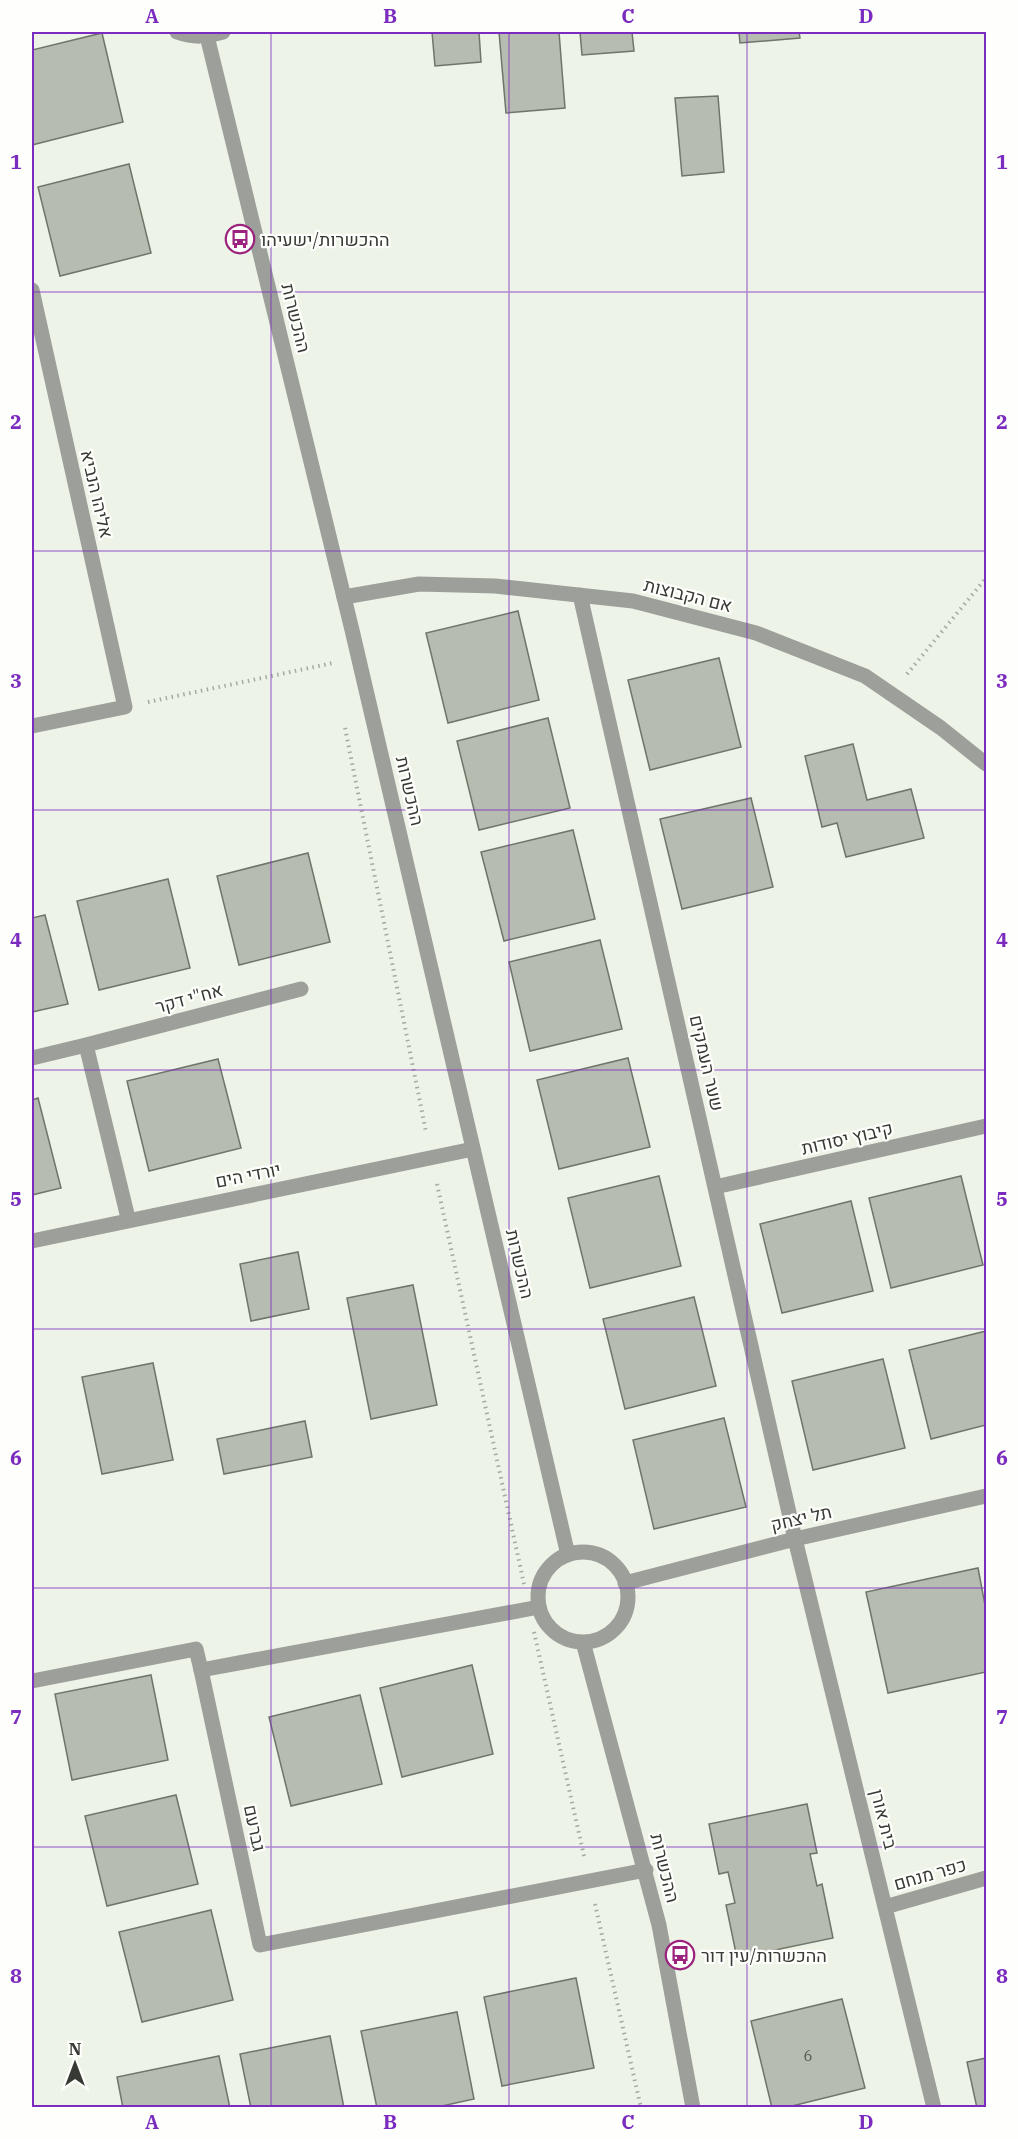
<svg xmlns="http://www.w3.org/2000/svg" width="1018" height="2139" font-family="'IBM Plex Serif',Heebo,serif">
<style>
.building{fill:#b6bcb0;stroke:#6f7569;stroke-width:1.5}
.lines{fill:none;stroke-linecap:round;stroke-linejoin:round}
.path{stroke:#a5aaa1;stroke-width:4;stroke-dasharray:1.5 4.5;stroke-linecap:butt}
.service{stroke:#9d9f9a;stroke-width:15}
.minor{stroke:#9d9f9a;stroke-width:15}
.tertiary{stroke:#9d9f9a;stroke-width:15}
.grid{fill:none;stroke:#7b2cbf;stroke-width:1.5;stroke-opacity:0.55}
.labels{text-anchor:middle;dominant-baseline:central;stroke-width:4.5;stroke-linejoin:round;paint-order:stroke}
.number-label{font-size:15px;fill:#565a53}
.poi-label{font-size:18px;fill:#363934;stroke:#fefffc;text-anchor:start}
.street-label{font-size:18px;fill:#363934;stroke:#fefffc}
.neatline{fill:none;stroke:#7b2cbf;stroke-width:2}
.grid-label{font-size:20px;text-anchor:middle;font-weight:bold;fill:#7b2cbf}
</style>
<rect width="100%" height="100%" fill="#edf4e7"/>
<path class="building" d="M432,32H479L481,62L435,66Z
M499,32H559L565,108L506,113Z
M580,32H632L634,51L582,55Z
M739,32H799L800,38L740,43Z
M102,33L123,122L32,145V50Z
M718,96L724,172L682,176L675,98Z
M129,164L151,253L60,276L38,187Z
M518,611L539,700L448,723L426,633Z
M719,658L741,747L650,770L628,680Z
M548,718L570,808L479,830L457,741Z
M853,744L867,800L911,789L924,838L846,857L837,823L822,827L805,756Z
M751,798L773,887L682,909L660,819Z
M573,830L595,919L504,941L481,852Z
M308,853L330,942L239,965L217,876Z
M168,879L190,968L99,990L77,901Z
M45,915L68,1004L32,1012V918Z
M600,940L622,1029L530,1051L509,962Z
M628,1058L650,1147L559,1169L537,1080Z
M218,1059L241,1148L149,1171L127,1081Z
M38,1098L61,1188L32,1195V1100Z
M659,1176L681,1266L590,1288L568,1198Z
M961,1176L983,1265L891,1288L869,1198Z
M851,1201L873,1291L782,1313L760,1224Z
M298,1252L309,1309L251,1321L240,1264Z
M413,1285L437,1405L371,1419L347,1298Z
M694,1297L716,1386L625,1409L603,1319Z
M986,1331V1425L931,1439L909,1350Z
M883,1359L905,1448L813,1470L792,1381Z
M153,1363L173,1460L102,1474L82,1377Z
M724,1418L746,1507L654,1529L633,1440Z
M305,1421L312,1457L224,1474L217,1439Z
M978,1568L986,1610V1672L888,1693L866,1592Z
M472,1665L493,1754L402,1777L380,1688Z
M151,1675L168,1760L72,1780L55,1694Z
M360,1695L382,1784L291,1806L269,1717Z
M176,1795L198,1884L107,1906L85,1816Z
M807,1804L817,1853L810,1854L817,1886L822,1884L833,1938L737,1958L726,1905L735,1903L728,1872L719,1874L709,1824Z
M211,1910L233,2000L142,2022L119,1932Z
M576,1978L594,2068L502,2086L484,1997Z
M842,1999L865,2088L784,2108H772L751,2021Z
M457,2012L474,2099L433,2108H377L361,2031Z
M330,2036L344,2108H251L240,2054Z
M219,2056L230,2108H123L117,2077Z
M986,2058V2108H977L967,2062Z"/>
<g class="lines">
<path class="path" d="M907,674L986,578
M148,702L333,663
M345,728L426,1132
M437,1184L524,1584
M534,1632L584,1856
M595,1904L641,2108"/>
<path class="service" d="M32,1681L196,1649L201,1670"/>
<path class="minor" d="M32,290L125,707L32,726
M580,595L795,1539L934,2108
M344,597L419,584L495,586L633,601L756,633L865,676L941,728L986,764
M32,1058L86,1045
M715,1187L986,1126
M128,1218L86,1045L301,989
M32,1241L473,1149
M625,1583L795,1539L986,1496
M539,1607L201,1670L260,1945L646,1870
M885,1907L986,1878"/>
<path class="tertiary" d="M177,32C194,38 206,37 223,32
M207,36L352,630L568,1555
M538 1597a45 45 0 1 1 90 0a45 45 0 1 1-90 0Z
M583,1642L659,1925L693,2108"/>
</g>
<path class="grid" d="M271,32V2108M509,32V2108M747,32V2108M32,292H986M32,551H986M32,810H986M32,1070H986M32,1329H986M32,1588H986M32,1847H986"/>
<defs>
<g id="bus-ring" transform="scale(1.5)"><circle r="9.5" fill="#fefffc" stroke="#9b237d" stroke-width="1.5"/><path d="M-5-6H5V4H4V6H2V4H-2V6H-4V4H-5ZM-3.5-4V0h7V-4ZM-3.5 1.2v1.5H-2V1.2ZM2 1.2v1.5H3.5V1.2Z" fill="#9b237d"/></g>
</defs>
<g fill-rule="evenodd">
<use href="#bus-ring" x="240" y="239"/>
<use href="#bus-ring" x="680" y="1955"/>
</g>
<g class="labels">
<g class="number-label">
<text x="808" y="2055">6</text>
</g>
<g class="poi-label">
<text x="261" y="239">ההכשרות/ישעיהו</text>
<text x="701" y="1955">ההכשרות/עין דור</text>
</g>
<g class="street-label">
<text transform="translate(296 318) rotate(76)">ההכשרות</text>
<text transform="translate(97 494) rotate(77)">אליהו הנביא</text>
<text transform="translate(688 595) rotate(14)">אם הקבוצות</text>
<text transform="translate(410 791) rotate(77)">ההכשרות</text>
<text transform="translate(189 998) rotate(-15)">אח"י דקר</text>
<text transform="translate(707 1063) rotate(77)">שער העמקים</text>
<text transform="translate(847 1138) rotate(-13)">קיבוץ יסודות</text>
<text transform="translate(248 1175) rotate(-11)">יורדי הים</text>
<text transform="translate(520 1264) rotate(77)">ההכשרות</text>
<text transform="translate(801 1518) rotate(-13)">תל יצחק</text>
<text transform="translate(884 1819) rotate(76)">בית אורן</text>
<text transform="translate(255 1828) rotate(78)">גברעם</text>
<text transform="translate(665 1868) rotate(76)">ההכשרות</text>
<text transform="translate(930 1874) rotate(-16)">כפר מנחם</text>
</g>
</g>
<rect width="1018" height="2139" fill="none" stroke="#fefffc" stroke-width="66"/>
<g transform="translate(75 2064)" stroke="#fefffc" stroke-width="4.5" paint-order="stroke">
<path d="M0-4.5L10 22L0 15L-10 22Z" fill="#363934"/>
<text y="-9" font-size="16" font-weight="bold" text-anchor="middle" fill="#363934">N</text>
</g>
<rect x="33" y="33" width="952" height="2073" class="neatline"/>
<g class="grid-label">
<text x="152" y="23">A</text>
<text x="390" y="23">B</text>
<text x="628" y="23">C</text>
<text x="866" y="23">D</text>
<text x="16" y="169">1</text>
<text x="1002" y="169">1</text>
<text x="16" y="429">2</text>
<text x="1002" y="429">2</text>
<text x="16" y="688">3</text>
<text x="1002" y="688">3</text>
<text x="16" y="947">4</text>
<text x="1002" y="947">4</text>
<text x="16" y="1206">5</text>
<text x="1002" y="1206">5</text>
<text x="16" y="1465">6</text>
<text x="1002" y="1465">6</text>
<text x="16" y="1724">7</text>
<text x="1002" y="1724">7</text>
<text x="16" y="1983">8</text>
<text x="1002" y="1983">8</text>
<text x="152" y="2129">A</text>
<text x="390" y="2129">B</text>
<text x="628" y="2129">C</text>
<text x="866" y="2129">D</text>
</g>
</svg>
